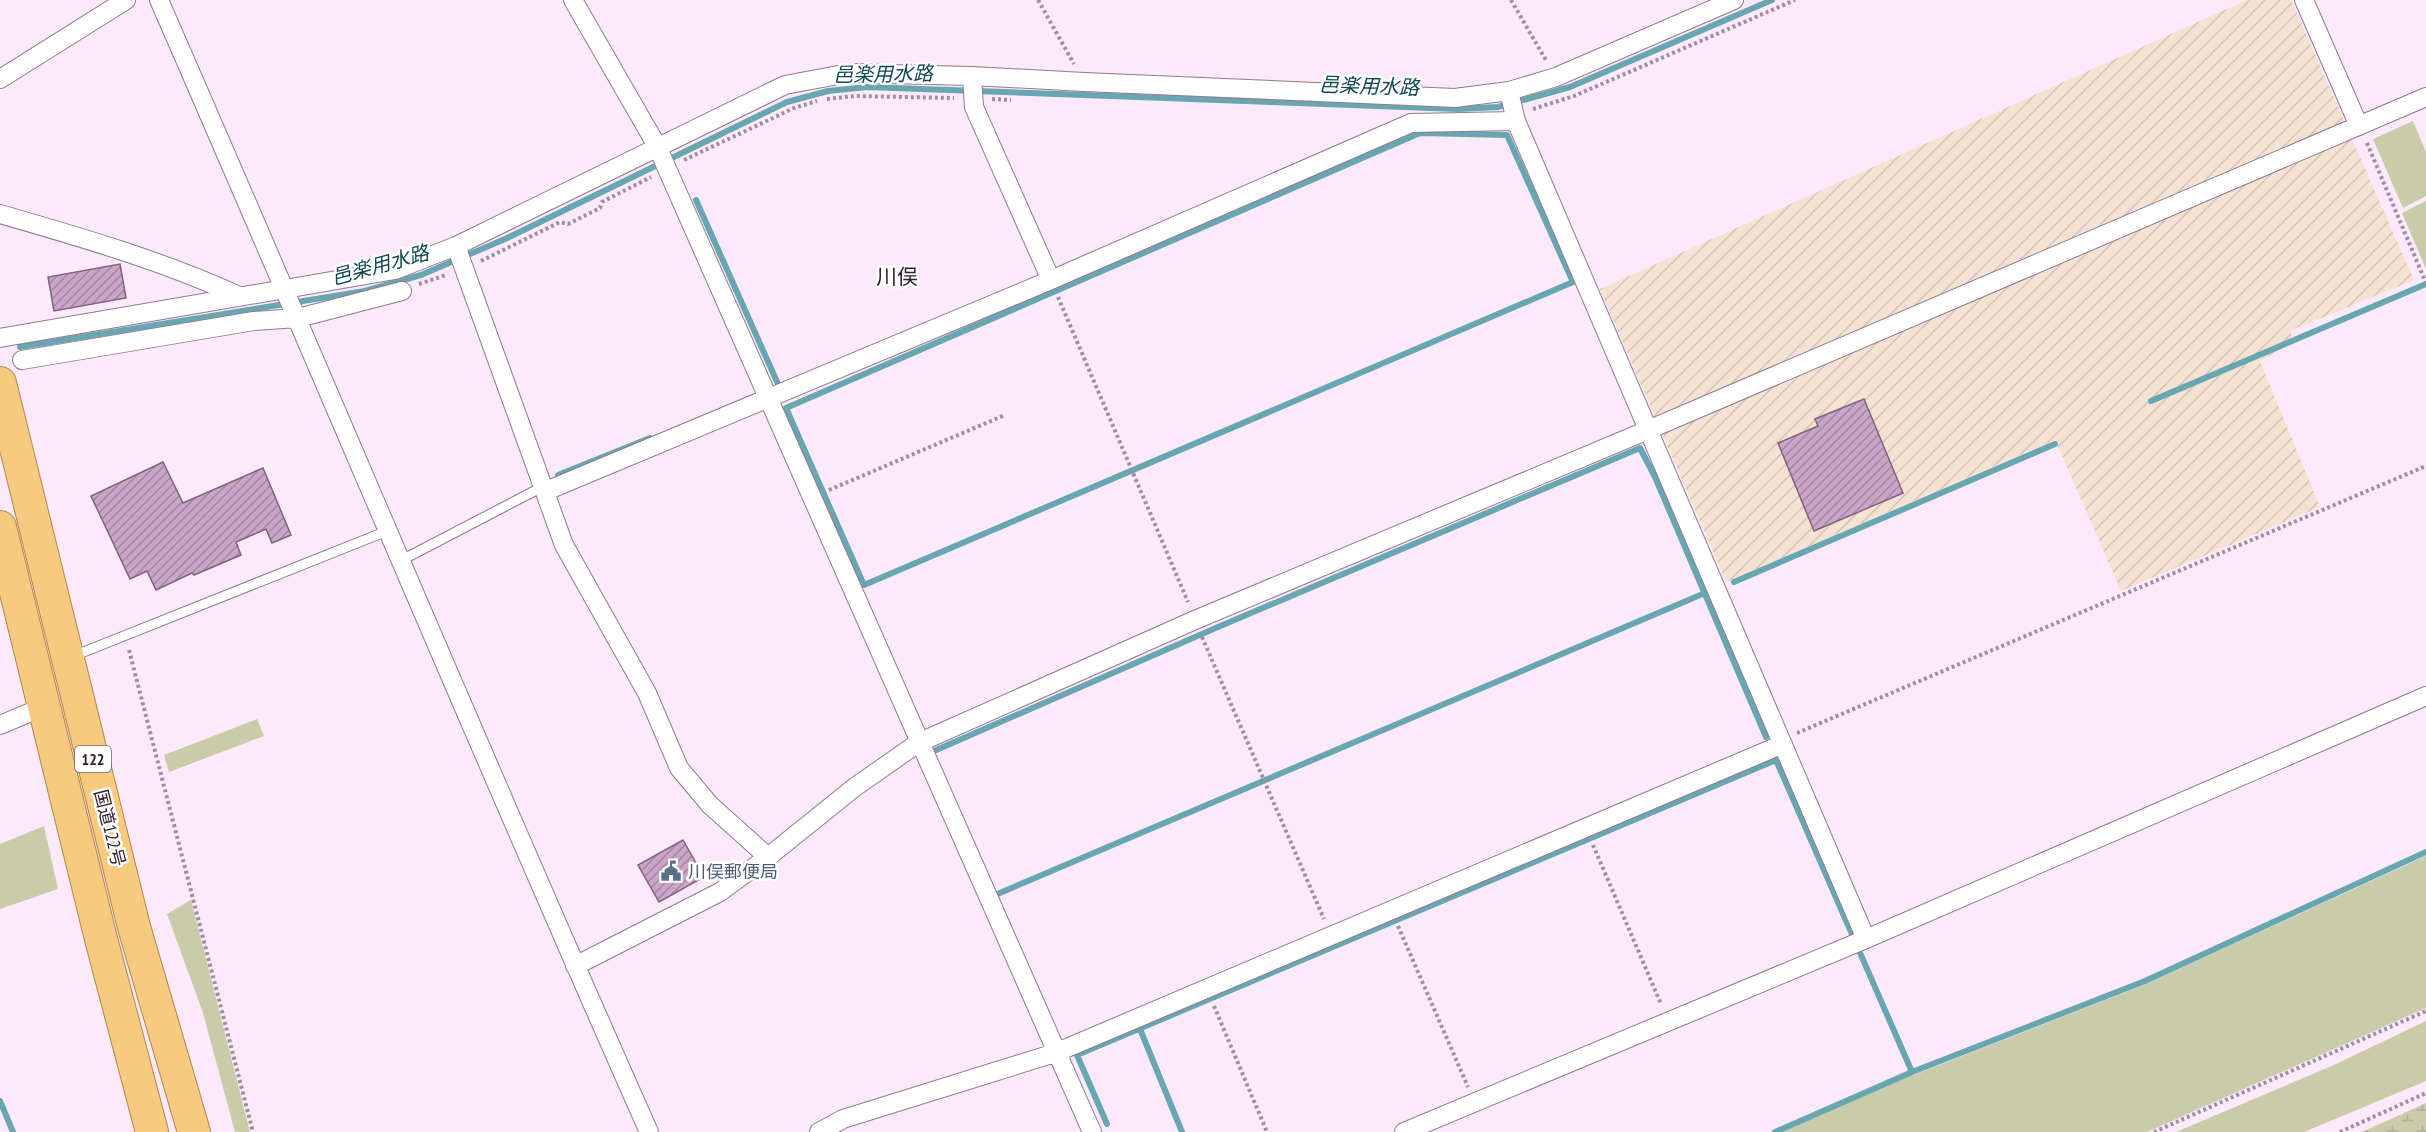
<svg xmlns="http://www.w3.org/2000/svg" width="2426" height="1132" font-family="'PT Sans Narrow','Noto Sans JP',sans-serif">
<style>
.industrial{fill:url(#industrial-furrows)}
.green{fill:#c8cca8}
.wetland{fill:url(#wetland-marsh)}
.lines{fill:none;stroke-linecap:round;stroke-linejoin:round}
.stream{stroke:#68a6b1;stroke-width:6}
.building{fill:url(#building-hatch);stroke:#7d637b;stroke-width:1.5}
.service-casing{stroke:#927890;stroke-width:11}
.minor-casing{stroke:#927890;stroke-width:20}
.trunk-casing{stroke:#af864e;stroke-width:34}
.path{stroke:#9d8f9c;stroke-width:4;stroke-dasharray:3 3;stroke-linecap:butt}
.service{stroke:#fff;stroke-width:9}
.minor{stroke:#fff;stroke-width:18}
.trunk{stroke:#f7ca7f;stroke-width:32}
.labels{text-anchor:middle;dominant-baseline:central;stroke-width:5;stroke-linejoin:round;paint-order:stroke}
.shield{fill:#fff;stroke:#6d656c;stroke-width:1.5}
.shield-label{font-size:16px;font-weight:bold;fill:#2e232d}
.street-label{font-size:18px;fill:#2e232d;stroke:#fff}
.service-label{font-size:18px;fill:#4e5e75;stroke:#fff;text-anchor:start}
.water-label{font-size:20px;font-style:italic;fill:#0f4851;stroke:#fff}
.quarter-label{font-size:21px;fill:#2e232d;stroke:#fff}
</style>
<defs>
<pattern id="industrial-furrows" width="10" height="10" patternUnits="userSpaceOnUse" patternTransform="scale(1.5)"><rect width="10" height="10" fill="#f6e2d3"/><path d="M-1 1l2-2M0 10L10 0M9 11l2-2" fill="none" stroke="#d3c2b5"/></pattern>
<pattern id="wetland-marsh" width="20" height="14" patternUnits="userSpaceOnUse" patternTransform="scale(1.5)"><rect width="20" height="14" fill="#c8cca8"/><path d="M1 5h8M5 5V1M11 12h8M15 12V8" fill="none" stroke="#acaf91"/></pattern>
<pattern id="building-hatch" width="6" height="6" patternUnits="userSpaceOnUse" patternTransform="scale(1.5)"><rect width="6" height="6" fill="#cba5c8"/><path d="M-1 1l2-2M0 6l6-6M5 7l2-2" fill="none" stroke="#a586a3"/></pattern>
</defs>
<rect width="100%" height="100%" fill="#fceafa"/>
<path class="industrial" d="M2247,0H2291L2414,280L2290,331L2294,342L2260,361L2320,507L2121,591L2055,440L1726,582L1600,289Z"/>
<path class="green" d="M2413,121L2426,152V196L2403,208L2373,139Z
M2426,201V269L2402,213Z
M257,719L264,736L169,772L164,755Z
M44,826L58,889L0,909V844Z
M2426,856V1008L2147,1132H1779L1907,1075H1914L2144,985Z
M191,900L250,1132H235L203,1013L167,914Z
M2426,1021V1081L2414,1086L2304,1132H2176L2334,1065Z"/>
<path class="wetland" d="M2426,1103V1132H2362Z"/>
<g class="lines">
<path class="stream" d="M1420,133L1507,135L1573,282L864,585L786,408Z
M696,200L778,384
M20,347L365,291L421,275L505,239L787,102L828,91L867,87L1458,109L1498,107L1570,87L1772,0
M2151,401L2426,284
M558,475L650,438
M1734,582L2055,444
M934,751L1218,627L1640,448L1655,477L1766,737
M995,895L1705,593
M1140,1029L1182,1132
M0,1101L13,1132
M1107,1124L1077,1055L1776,760L1912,1072
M1775,1132L1912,1072L2145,981L2426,852"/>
</g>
<path class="building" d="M120,264L126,298L54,311L48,277Z
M1864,399L1903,493L1814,531L1778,443L1818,426L1815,419Z
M163,462L183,503L263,468L291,535L272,543L266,529L236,542L241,555L194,575L192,573L156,590L147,571L130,579L91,496Z
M683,840L704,877L659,902L638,865Z"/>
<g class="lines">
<g class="service-casing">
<path id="service" d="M400,561L544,486
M71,657L387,531"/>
</g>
<g class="minor-casing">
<path id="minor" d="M159,0C324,377 482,757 649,1132
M573,0L657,146L1092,1132
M2304,0L2359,126
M972,76L974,107L1051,280
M0,79L126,0
M1509,91L1516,121L1866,939
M0,214C80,237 163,261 239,296
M456,246L564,545L647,693L679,768L710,805L768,857
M0,338L395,270L456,246L785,85L849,73L972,76L1084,82L1455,98L1509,91L1556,77L1734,0
M22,360L254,321L298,318L402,291
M546,491L1051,280L1411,123L1516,121
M0,725L43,707
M575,966L720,892L768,857L855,787L918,743L1195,620L1648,430L2426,97
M819,1132L843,1119L1055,1053L1783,744
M1404,1132L1866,939L2426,696"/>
</g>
<g class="trunk-casing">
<path id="trunk" d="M0,383L134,927L194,1132
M0,527L101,939L152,1132"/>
</g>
<path class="path" d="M1038,0L1074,64
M1511,0L1547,62
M827,99L855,96L954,98
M992,99L1011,100
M1533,109L1574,96L1795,0
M2367,143L2426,283
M684,160L794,108L817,101
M481,261L560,222L568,224L600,208L602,202L651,177
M419,284L446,275
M1058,297L1188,602
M829,490L1005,415
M1202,637L1324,919
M129,650L253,1132
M1797,733L2426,466
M1593,845L1661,1004
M1398,926L1468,1087
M1214,1006L1267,1132
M2154,1132L2426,1011
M2340,1132L2426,1093"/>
<use href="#service" class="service"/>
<use href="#minor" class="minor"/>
<use href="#trunk" class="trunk"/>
</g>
<defs>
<g id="civic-bare" transform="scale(1.62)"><path d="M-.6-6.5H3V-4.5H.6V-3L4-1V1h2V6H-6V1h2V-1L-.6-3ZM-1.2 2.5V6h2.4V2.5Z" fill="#5c6f8a" stroke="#fff" stroke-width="2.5" paint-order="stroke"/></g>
</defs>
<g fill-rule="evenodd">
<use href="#civic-bare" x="671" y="871"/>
</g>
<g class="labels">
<rect class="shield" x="75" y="746" width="36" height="26" rx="4.5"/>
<g class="shield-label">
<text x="93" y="759">122</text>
</g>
<g class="street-label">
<text transform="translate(110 828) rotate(76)">国道122号</text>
</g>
<g class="service-label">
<text x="688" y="871">川俣郵便局</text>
</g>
<g class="water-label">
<text transform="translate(883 74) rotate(-1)">邑楽用水路</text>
<text transform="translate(1369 86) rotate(2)">邑楽用水路</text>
<text transform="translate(380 265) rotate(-15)">邑楽用水路</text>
</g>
<g class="quarter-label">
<text x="897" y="276">川俣</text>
</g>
</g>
</svg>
